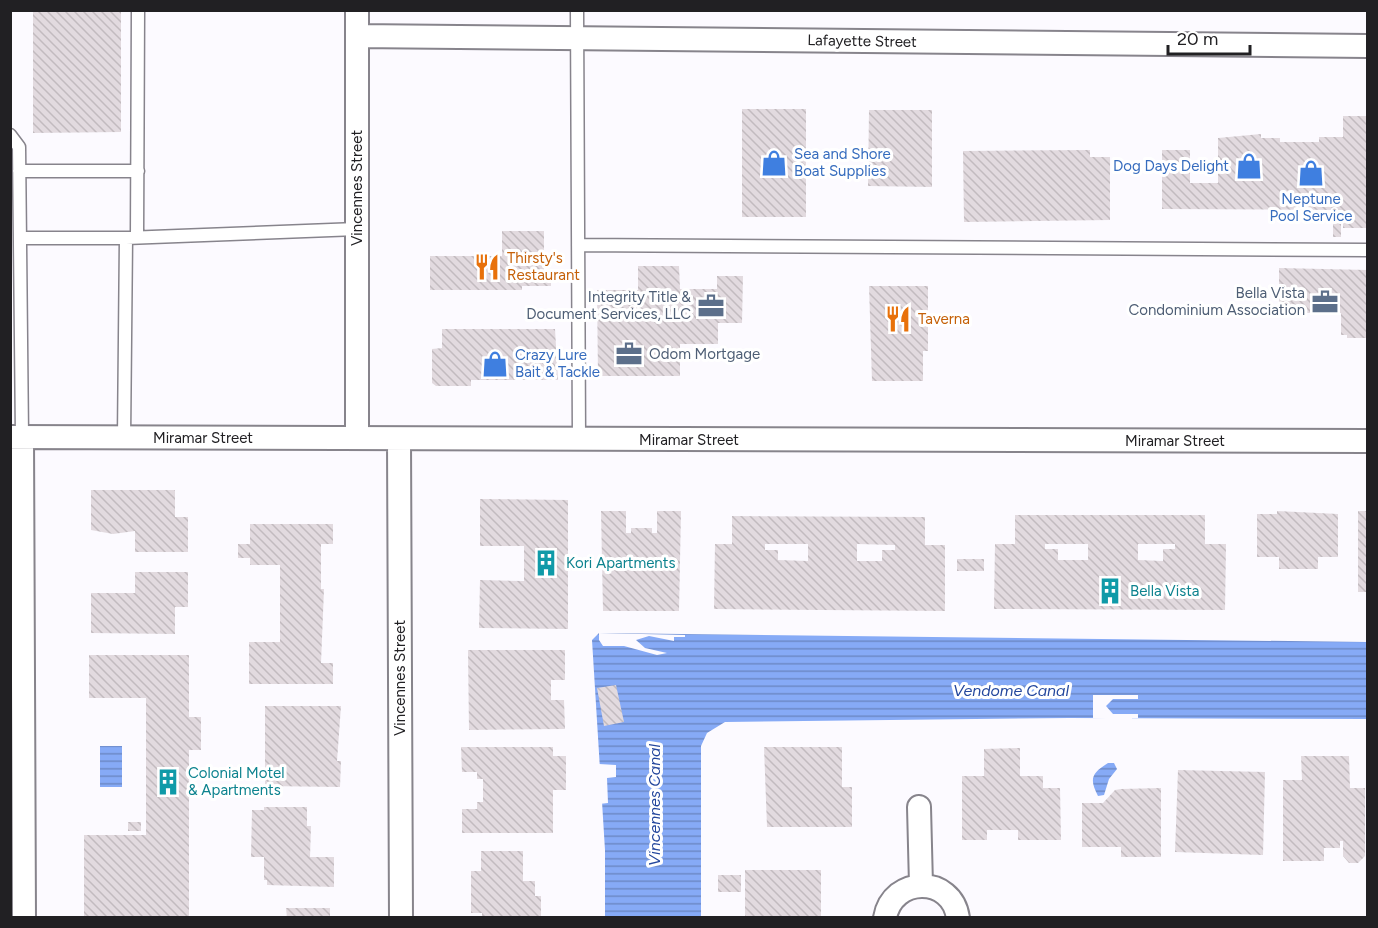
<svg xmlns="http://www.w3.org/2000/svg" width="1378" height="928" font-family="Figtree,sans-serif">
<style>
.water{fill:url(#water-rules)}
.pier{fill:#fcfaff}
.building{fill:url(#building-back-hatch);fill-rule:evenodd}
.lines{fill:none;stroke-linecap:round;stroke-linejoin:round}
.lane-casing{stroke:#87848c;stroke-width:15}
.street-casing{stroke:#87848c;stroke-width:26}
.lane{stroke:#fff;stroke-width:12}
.street{stroke:#fff;stroke-width:22}
.labels{text-anchor:middle;dominant-baseline:central;stroke-width:6;stroke-linejoin:round;paint-order:stroke}
.street-label{font-size:15px;fill:#212023;stroke:#fff}
.shop-label{font-size:15px;fill:#366cbe;stroke:#fff;text-anchor:start}
.food-label{font-size:15px;fill:#c56008;stroke:#fff;text-anchor:start}
.service-label{font-size:15px;fill:#4e5e75;stroke:#fff;text-anchor:end}
.culture-label{font-size:15px;fill:#0d838f;stroke:#fff;text-anchor:start}
.water-label{font-size:16px;font-style:italic;fill:#24479d;stroke:#fff}
</style>
<defs>
<pattern id="water-rules" width="6" height="5" patternUnits="userSpaceOnUse" patternTransform="scale(1.5)"><rect width="6" height="5" fill="#86aaf6"/><path d="M0 2.5h6" fill="none" stroke="#6d8ac7"/></pattern>
<pattern id="building-back-hatch" width="6" height="6" patternUnits="userSpaceOnUse" patternTransform="scale(1.5)"><rect width="6" height="6" fill="#e2dadf"/><path d="M-1 5l2 2M0 0l6 6M5-1l2 2" fill="none" stroke="#c2bbbf"/></pattern>
</defs>
<rect width="100%" height="100%" fill="#fcfaff"/>
<path class="water" d="M599,633L1367,642V719L1069,718L725,722L707,733L701,746V917H605V850L592,640Z
M100,746H122V787H100Z
M1108,763H1114L1117,769L1109,779L1104,795L1098,796C1090,780 1090,774 1108,763Z"/>
<path class="pier" d="M599,633L685,635V637H674V641L649,636L636,640L645,648L667,653L657,655L624,646H603L599,640Z
M1093,695H1138V699H1113L1106,706L1113,714H1138V718H1132V721L1093,718Z
M599,764L616,765V777L607,778L608,803L599,804Z"/>
<path class="building" d="M33,10H121V132L33,133Z
M742,109H806V217H742Z
M869,110H932V187L868,186Z
M1343,116H1368V228H1343V210L1162,209V150H1190V183H1218V138L1261,134V138H1280V142H1319V137H1343Z
M1090,150V157H1110V220L964,222L963,151Z
M1333,222H1341V237H1333Z
M502,231H544V279H551V286H522V290H430V256H502Z
M638,266H679L680,289H717V276H743L742,323H718V344H680V376H598L597,290H638Z
M1279,268L1368,270L1367,338H1347V335H1341V313H1279Z
M869,286H928V351H923V381H872Z
M442,329H555L558,380H471V386H436L432,383V349L442,348Z
M91,490H175V517H188V552H135V531L113,534L91,530Z
M480,499L568,500V629L479,628L480,580L524,581V546H480Z
M601,511H626V533H631V528H652V533H657V511H681L679,611H603Z
M1277,511L1338,514V557H1318V569H1279V557H1257V514H1277Z
M1358,511H1368V592H1358Z
M1015,515H1205V544H1226L1225,610L994,609L995,544H1015ZM1045,544H1088V560H1058V549H1045ZM1138,544H1175V549H1163V561L1138,560Z
M732,516L925,517V545H945V611L714,609L715,544H732ZM765,544H808V561L778,560V550H765ZM857,544L895,545V550H882V561H857Z
M250,524H333V544H321V589H324L321,663H333V684H249V642H280V565H250V558H238V544H250Z
M957,559H984V571H957Z
M135,572H188V607H175V634L91,633V593H135Z
M468,650H565V680H551V700H564L565,729L469,730Z
M89,655H189V717H201V750H189V918H84V835H146V698H89Z
M616,685L624,722L604,726L597,688Z
M265,706H341L337,761H341L340,787L265,786Z
M461,747H553V756H566V790H553V833H462V809H477V802H483V779H477V772H462Z
M764,747H842V787H852V827H767Z
M1020,748V776H1043V788H1060L1061,840H1018V830H987V840H962V776H984V749Z
M1301,756H1349L1350,788H1365V856L1358,863H1349L1343,856V841H1340V848H1324V861H1283V780H1302Z
M1178,770L1265,772L1263,855L1175,852Z
M1161,788V857H1121V847H1082V803H1103L1115,790L1121,789Z
M264,807H307V826H311L310,857H334V887L267,885V880H264V857H251L252,810H264Z
M128,822H141V831H128Z
M481,851H523V881H535V896H541V918H482V913H471V871H481Z
M745,870H821V918H745Z
M718,875H741V892H718Z
M286,908H330V918H287Z"/>
<g class="lines">
<g class="lane-casing">
<path id="lane" d="M577,10L579,439
M10,135L19,147L22,437
M19,171H138
M137,236L138,10
M20,238H126L357,229
M578,245L1368,250
M124,438L126,238"/>
</g>
<g class="street-casing">
<path id="street" d="M357,10V438
M357,36L1368,46
M10,437L1368,441
M22,437L24,918
M399,439L401,918
M919,807L921,885
M885,918C892,876 952,875 958,918"/>
</g>
<use href="#lane" class="lane"/>
<use href="#street" class="street"/>
</g>
<defs>
<g id="shop-bare" transform="scale(2.07)"><path d="M-5-2.5h2.3a2.7 3.5 0 0 1 5.4 0H5L5.5 6h-11ZM-1.5-2.5h3a1.5 2.3 0 0 0-3 0Z" fill="#3f7fe0" stroke="#fff" stroke-width="2.5" paint-order="stroke"/></g>
<g id="restaurant-bare" transform="scale(2.07)"><path d="M-5-6h1v4h1v-4h1v4h1v-4h1v5L-1.5 .5V6h-2V.5L-5-1ZM5-6V6H3V1.5H1.5Q1.5-4 5-6Z" fill="#e8710a" stroke="#fff" stroke-width="2.5" paint-order="stroke"/></g>
<g id="office-bare" transform="scale(2.07)"><path d="M-6-3h4V-5.5h4V-3h4V5H-6ZM-1-4.5V-3h2v-1.5ZM-6 0V1H6V0Z" fill="#5c6f8a" stroke="#fff" stroke-width="2.5" paint-order="stroke"/></g>
<g id="building-bare" transform="scale(2.07)"><path d="M-4-6H4V6H1V3H-1V6H-4ZM-2.5-4.3h1.7v1.8h-1.7ZM.8-4.3h1.7v1.8H.8ZM-2.5-1h1.7V.8h-1.7ZM.8-1h1.7V.8H.8Z" fill="#0f9aa8" stroke="#fff" stroke-width="2.5" paint-order="stroke"/></g>
</defs>
<g fill-rule="evenodd">
<use href="#shop-bare" x="774" y="163"/>
<use href="#shop-bare" x="1249" y="166"/>
<use href="#shop-bare" x="1311" y="173"/>
<use href="#restaurant-bare" x="487" y="267"/>
<use href="#office-bare" x="1325" y="302"/>
<use href="#office-bare" x="711" y="306"/>
<use href="#restaurant-bare" x="898" y="319"/>
<use href="#office-bare" x="629" y="354"/>
<use href="#shop-bare" x="495" y="364"/>
<use href="#building-bare" x="546" y="563"/>
<use href="#building-bare" x="1110" y="591"/>
<use href="#building-bare" x="168" y="782"/>
</g>
<g class="labels">
<g class="street-label">
<text transform="translate(862 41) rotate(1)">Lafayette Street</text>
<text transform="translate(357 188) rotate(-90)">Vincennes Street</text>
<text x="203" y="438">Miramar Street</text>
<text x="689" y="440">Miramar Street</text>
<text x="1175" y="441">Miramar Street</text>
<text transform="translate(400 678) rotate(-90)">Vincennes Street</text>
</g>
<g class="shop-label">
<text x="794" y="154">Sea and Shore<tspan x="794" dy="17">Boat Supplies</tspan></text>
<text x="1229" y="166" text-anchor="end">Dog Days Delight</text>
<text x="1311" y="199" text-anchor="middle">Neptune<tspan x="1311" dy="17">Pool Service</tspan></text>
<text x="515" y="355">Crazy Lure<tspan x="515" dy="17">Bait &amp; Tackle</tspan></text>
</g>
<g class="food-label">
<text x="507" y="258">Thirsty's<tspan x="507" dy="17">Restaurant</tspan></text>
<text x="918" y="319">Taverna</text>
</g>
<g class="service-label">
<text x="1305" y="293">Bella Vista<tspan x="1305" dy="17">Condominium Association</tspan></text>
<text x="691" y="297">Integrity Title &amp;<tspan x="691" dy="17">Document Services, LLC</tspan></text>
<text x="649" y="354" text-anchor="start">Odom Mortgage</text>
</g>
<g class="culture-label">
<text x="566" y="563">Kori Apartments</text>
<text x="1130" y="591">Bella Vista</text>
<text x="188" y="773">Colonial Motel<tspan x="188" dy="17">&amp; Apartments</tspan></text>
</g>
<g class="water-label">
<text x="1011" y="690">Vendome Canal</text>
<text transform="translate(654 805) rotate(-90)">Vincennes Canal</text>
</g>
</g>
<rect width="1378" height="928" fill="none" stroke="#212023" stroke-width="24"/>
<path d="M1168 45v9h82v-9" fill="none" stroke="#212023" stroke-width="3"/>
<text x="1177" y="45" font-size="18" fill="#212023" stroke="#ffffff" stroke-width="4.5" paint-order="stroke">20 m</text>
</svg>
